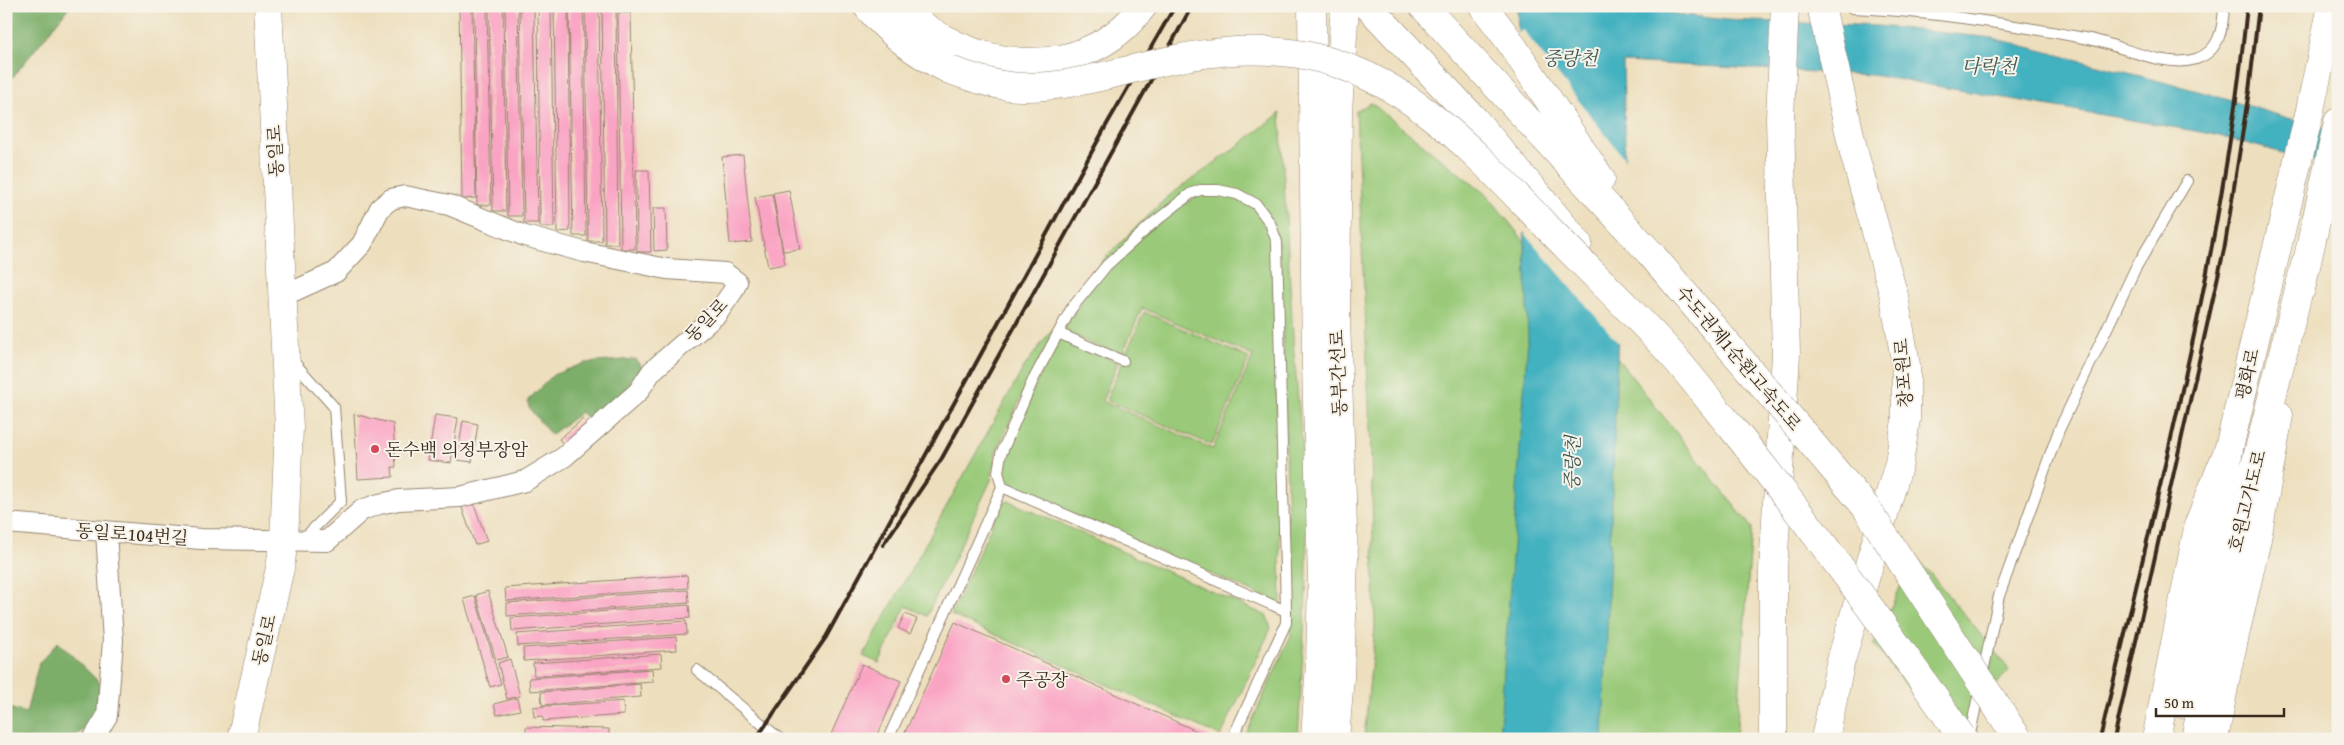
<svg xmlns="http://www.w3.org/2000/svg" width="2344" height="745" font-family="'Gentium Book Plus','Noto Serif KR',serif">
<style>
.green{fill:#9aca79;stroke:#6a7a4c}
.forest{fill:#7bae69;stroke:#5b6c44}
.water{fill:#43b1c0;stroke:#3f6e6f}
.pier{fill:#eddfbe}
.building{fill:#faa4c4}
.lines{fill:none;stroke-linecap:round;stroke-linejoin:round}
.lane-casing{stroke:#94846e;stroke-width:12}
.street-casing{stroke:#94846e;stroke-width:22}
.secondary-casing{stroke:#94846e;stroke-width:29}
.primary-casing{stroke:#94846e;stroke-width:29}
.highway-casing{stroke:#94846e;stroke-width:29}
.lane{stroke:#fff;stroke-width:10}
.street{stroke:#fff;stroke-width:20}
.secondary{stroke:#fff;stroke-width:28}
.primary{stroke:#fff;stroke-width:28}
.highway{stroke:#fff;stroke-width:28}
.rail{stroke:#3b2a1e;stroke-width:4}
.highway-bridge-casing{stroke:#94846e;stroke-width:29;stroke-linecap:butt}
.highway-bridge{stroke:#fff;stroke-width:28}
.poi-dot{fill:#d1495b;stroke:#f7f3e8;stroke-width:2}
.labels{text-anchor:middle;dominant-baseline:central;stroke-width:4;stroke-linejoin:round;paint-order:stroke}
.street-label{font-size:18px;fill:#3b2a1e;stroke:#f7f3e8}
.poi-label{font-size:18px;fill:#3b2a1e;stroke:#f7f3e8;text-anchor:start}
.water-label{font-size:19px;font-style:italic;fill:#3e5957;stroke:#f7f3e8}
</style>
<rect width="100%" height="100%" fill="#f7f3e8"/>
<filter id="ink" filterUnits="userSpaceOnUse"><feTurbulence type="fractalNoise" baseFrequency=".02" numOctaves="2"/><feDisplacementMap in="SourceGraphic" scale="10" xChannelSelector="R" yChannelSelector="G"/><feConvolveMatrix kernelMatrix="1 2 1 2 8 2 1 2 1" color-interpolation-filters="sRGB"/></filter>
<filter id="wash" filterUnits="userSpaceOnUse"><feTurbulence type="fractalNoise" baseFrequency=".0096" numOctaves="4" result="noise"/><feDisplacementMap in="SourceGraphic" scale="20" xChannelSelector="R" yChannelSelector="G"/><feGaussianBlur stdDeviation="1.12" result="paint"/><feColorMatrix in="noise" values="0 0 0 0 0 0 0 0 0 0 0 0 0 0 0 0 0 1.4 0 .05"/><feComposite in="paint" operator="in"/></filter>
<g filter="url(#wash)">
<rect width="100%" height="100%" fill="#eddfbe"/>
<path class="green" d="M1371,103L1489,197L1752,528L1736,739H1364L1375,627L1371,452L1356,111Z
M1280,113L1294,353L1306,490L1307,576L1298,739H1244L1291,635L1281,268L1272,222L1238,192H1189L1070,306L1103,260L1166,198L1238,146Z
M1201,193C1243,198 1259,200 1273,243L1281,604L1004,485L1001,472L1004,455L1037,382L1060,338L1118,362L1102,401L1213,449L1253,356L1142,308L1121,357L1063,331C1094,271 1146,230 1201,193Z
M1068,308L1030,378L996,452L991,480L927,616L906,606L879,663L863,656L1024,367Z
M1144,312L1249,358L1212,445L1106,400Z
M1009,501L1267,616L1271,628L1221,736L951,615L1001,504Z
M1915,555L2009,669L1953,739H1947L1874,644Z"/>
<path class="forest" d="M6,6H70L8,83H6Z
M635,359L644,370L631,388L591,423L581,412L551,435L529,408L528,400L553,375L585,363Z
M58,642L100,683L94,722L71,739H6V707L26,713L39,663Z"/>
<path class="water" d="M1517,6H1637L1676,14L1727,20L1879,26L1993,38L2202,92L2338,133V168L2212,134L1872,75L1623,62L1625,144L1603,739H1499L1528,337Z"/>
<path class="pier" d="M1523,30L1627,162L1620,345L1522,230L1514,35Z"/>
<g id="blocks">
<path class="building" d="M459,6H472L476,198L462,199Z
M474,6H487L491,205H477Z
M489,6H503L506,211H493Z
M505,6H518L522,216H508Z
M520,6H534L538,223H524Z
M538,6H551L554,227H540Z
M554,6H568L570,231L557,232Z
M569,6H583L586,236H573Z
M585,6H599L602,241H588Z
M602,6H616L618,244H605Z
M618,13H631L635,249H621Z
M743,155L752,242L730,244L722,157Z
M636,170H649L651,252H637Z
M789,190L800,249L783,251L773,193Z
M772,194L785,264L768,267L755,197Z
M653,208H666L667,250L654,251Z
M354,414L393,424L396,467H392L393,477L358,479Z
M435,415L458,418L451,463L428,460Z
M583,419L589,426L565,446L559,439Z
M463,421L478,424L472,462L457,460Z
M473,501L487,541L475,545L461,505Z
M687,575L688,588L506,601L505,588Z
M688,590L689,603L507,616V603Z
M488,591L508,657L496,660L476,595Z
M475,596L501,684L490,687L464,599Z
M689,605L690,618L512,631L511,618Z
M905,614L917,619L910,634L898,628Z
M686,621L687,634L518,646L517,634Z
M955,622L1210,737L1209,739H902Z
M676,637L677,650L524,661L523,648Z
M661,654L662,667L534,676L533,663Z
M510,659L520,696L507,699L498,663Z
M862,664L901,681L876,739H829Z
M652,669L653,682L530,691L529,678Z
M640,684L641,697L542,705L541,692Z
M517,698L520,710L497,715L494,704Z
M623,701L624,715L543,721V716L534,717L533,707Z
M526,727L609,729V739H526Z"/>
</g>
</g>
<g filter="url(#ink)">
<use href="#blocks" fill-opacity="0" stroke="#94846e" stroke-width="1"/>
<g class="lines">
<g class="lane-casing">
<path id="lane" d="M1852,8C1931,11 2011,24 2089,39C2120,45 2165,69 2196,59C2220,51 2223,28 2224,6
M1058,333L1123,361
M292,360L334,407L341,501L302,540
M1002,487L998,472L1001,454L1033,380L1071,309L1107,265L1152,224L1190,194L1200,190H1218L1237,194L1256,204L1270,223L1277,242L1286,611
M697,670L780,739
M888,739L1002,487L1286,611V623L1232,739
M1969,739L1999,596L2059,430L2135,269L2187,181"/>
</g>
<g class="street-casing">
<path id="street" d="M6,523L201,539L327,541L362,510L379,504L399,500L460,497L525,481L564,457L638,392L652,371L717,314L733,291L737,282L725,273L667,269L584,252L525,236L449,205L405,196L391,199L380,208L362,244L336,272L283,296
M93,739L107,716L113,641L106,532"/>
</g>
<g class="secondary-casing">
<path id="secondary" d="M1821,6L1854,153L1894,296L1906,365V420L1899,463L1840,664L1825,739
M2301,289L2338,122
M1773,739V570L1786,354L1780,118L1785,6
M2156,739L2199,523L2229,448L2310,110L2332,6
M2214,739L2228,666L2257,539L2279,415"/>
</g>
<g class="primary-casing">
<path id="primary" d="M241,739L280,568L284,540L289,428L268,6"/>
</g>
<g class="highway-casing">
<path id="highway" d="M867,6C889,33 918,55 950,70
M900,6C967,73 1082,88 1143,6
M1312,6L1316,365L1322,578L1320,663L1315,739
M1368,6L1474,119L1578,243
M1423,6L1650,253
M1483,6L1508,39L1601,179
M2183,704L2218,531L2229,448
M1335,739L1340,677L1344,558L1336,317L1338,111L1345,6
M2195,739L2238,534L2305,265"/>
</g>
<use href="#lane" class="lane"/>
<use href="#street" class="street"/>
<use href="#secondary" class="secondary"/>
<use href="#primary" class="primary"/>
<use href="#highway" class="highway"/>
<path class="rail" d="M883,545L942,458L1192,6
M756,739L826,637L1107,124L1175,6
M2100,739C2156,497 2223,254 2247,6
M2114,739L2225,245L2249,91L2259,6"/>
<g class="highway-bridge-casing">
<path id="highway-bridge" d="M950,70C973,78 996,86 1020,87C1064,88 1103,76 1145,66C1199,52 1253,45 1309,56C1413,78 1482,161 1553,233C1590,271 1629,308 1665,347C1689,373 1710,402 1733,429C1814,529 1890,633 1963,739
M1650,253L1865,506L2018,739"/>
</g>
<use href="#highway-bridge" class="highway-bridge"/>
</g>
</g>
<g class="poi-dot">
<circle cx="375" cy="449" r="5"/>
<circle cx="1006" cy="679" r="5"/>
</g>
<g class="labels">
<g class="street-label">
<text transform="translate(275 151) rotate(-93)">동일로</text>
<text transform="translate(706 320) rotate(-46)">동일로</text>
<text transform="translate(1739 358) rotate(50)">수도권제1순환고속도로</text>
<text transform="translate(1338 373) rotate(-92)">동부간선로</text>
<text transform="translate(1903 373) rotate(-94)">창포원로</text>
<text transform="translate(2247 374) rotate(-77)">평화로</text>
<text transform="translate(2247 501) rotate(-76)">호원고가도로</text>
<text transform="translate(132 534) rotate(4)">동일로104번길</text>
<text transform="translate(264 640) rotate(-77)">동일로</text>
</g>
<g class="poi-label">
<text x="385" y="449">돈수백 의정부장암</text>
<text x="1016" y="679">주공장</text>
</g>
<g class="water-label">
<text x="1570" y="58">중랑천</text>
<text x="1989" y="66">다락천</text>
<text transform="translate(1572 463) rotate(-89)">중랑천</text>
</g>
</g>
<rect width="2344" height="745" fill="none" stroke="#f7f3e8" stroke-width="25"/>
<path d="M2156 708v8h128v-8" fill="none" stroke="#3b2a1e" stroke-width="2.5"/>
<text x="2164" y="708" font-size="15" fill="#3b2a1e" stroke="#f7f3e8" stroke-width="4" paint-order="stroke">50 m</text>
</svg>
